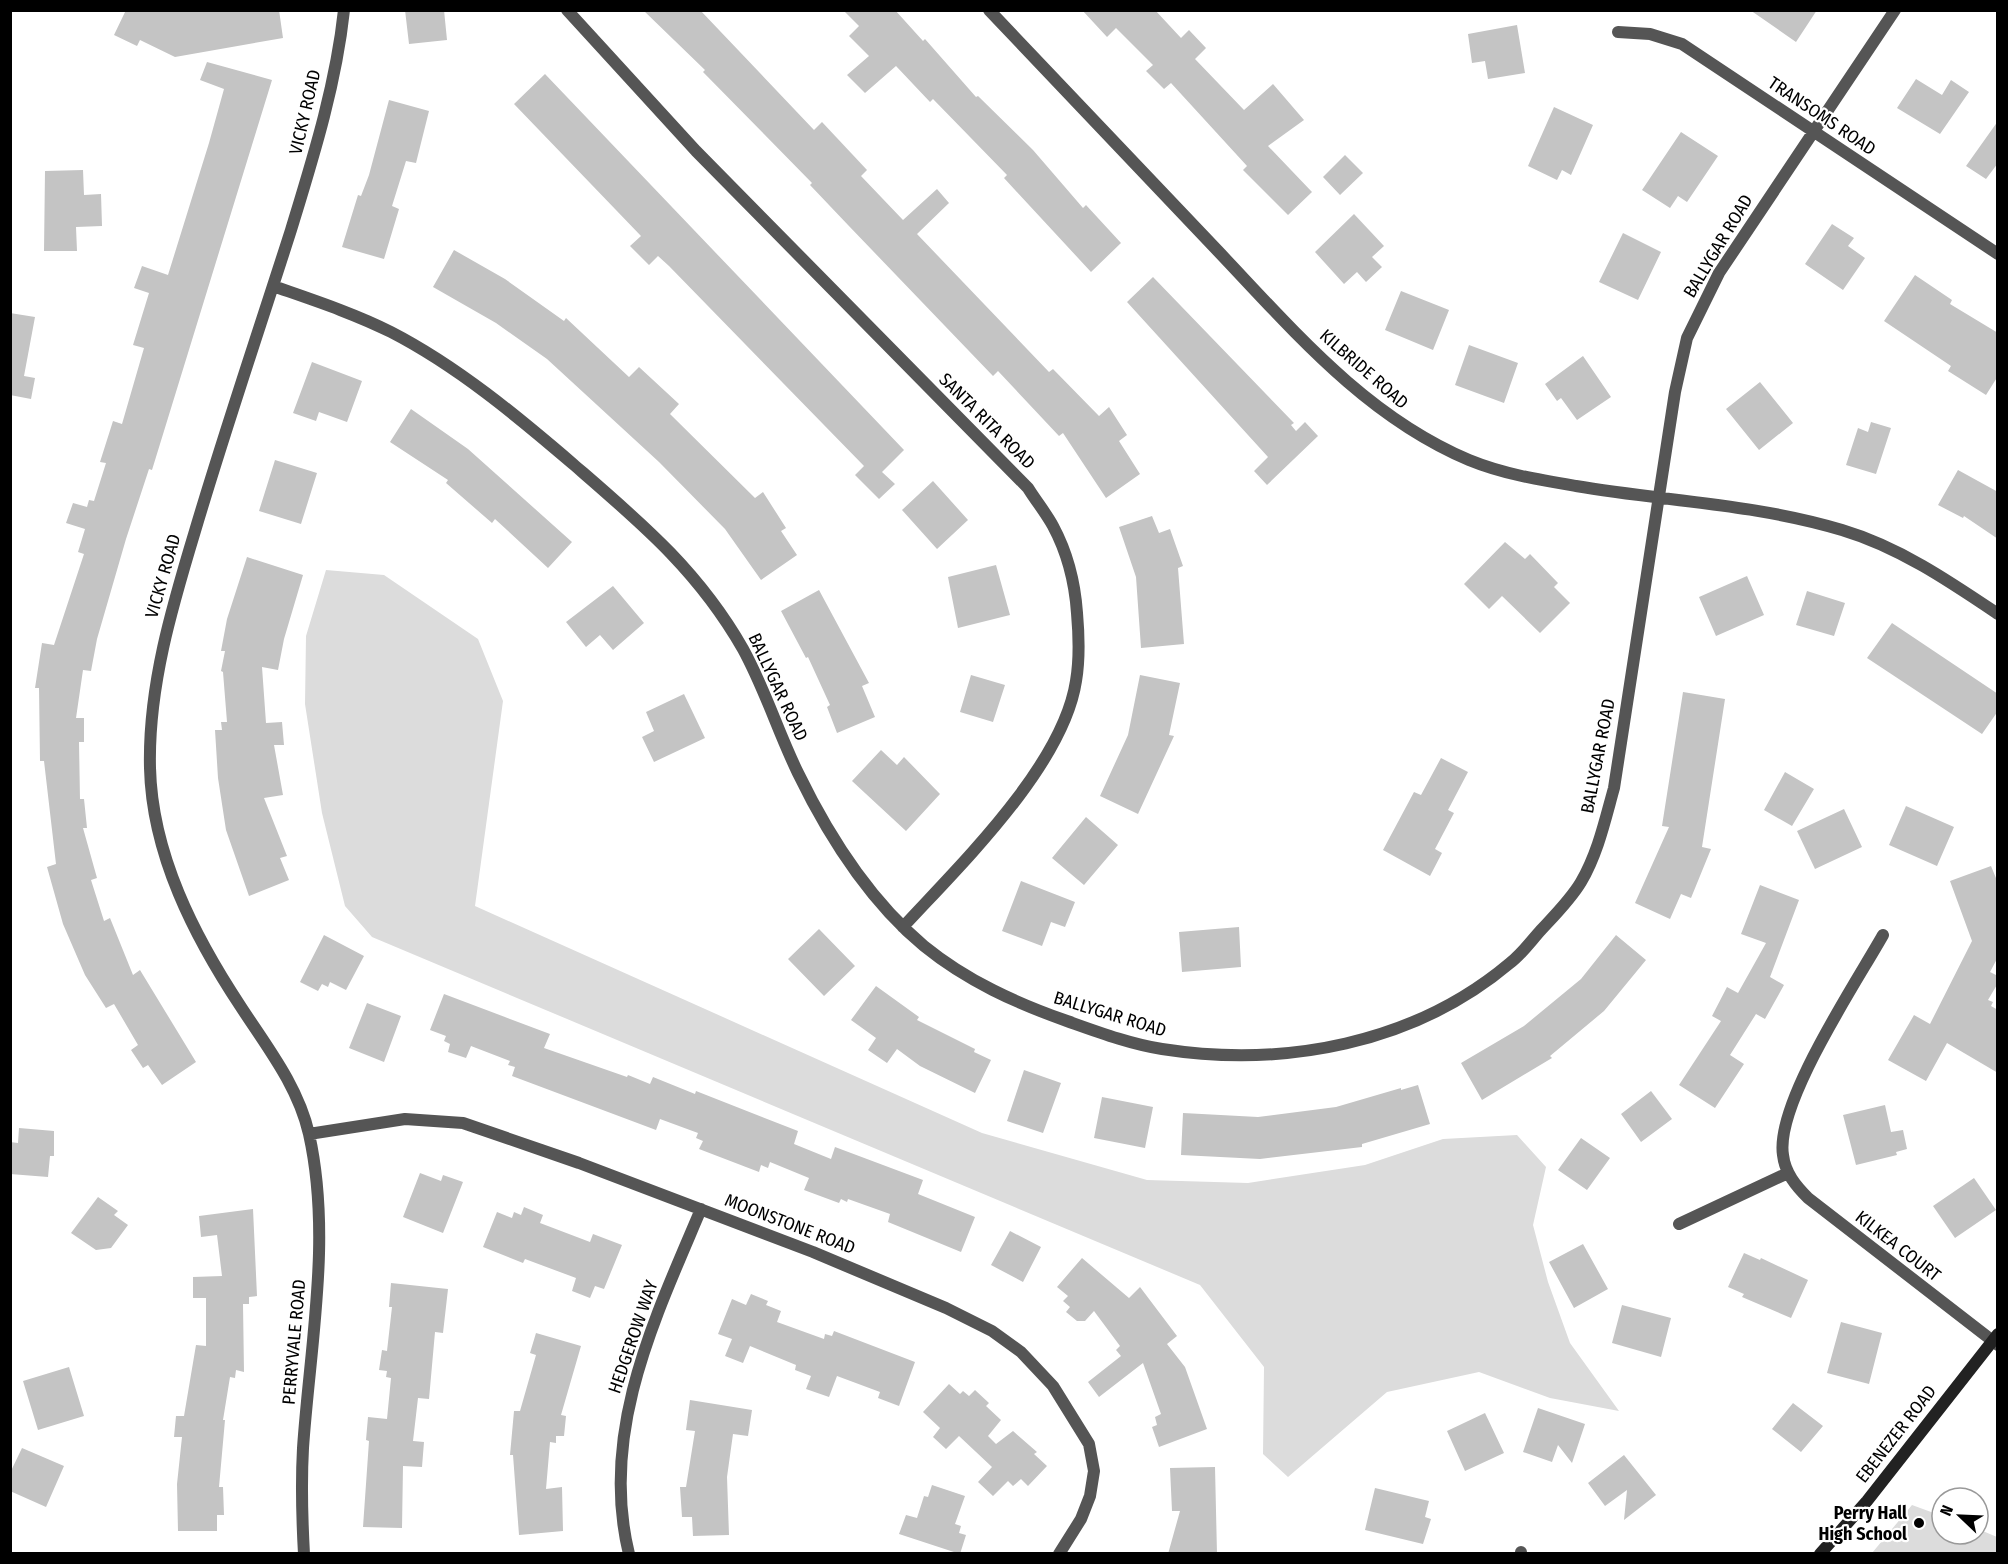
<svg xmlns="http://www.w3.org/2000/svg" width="2008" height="1564" font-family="'Fira Sans Condensed',sans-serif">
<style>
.green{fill:#dcdcdc}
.building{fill:#c4c4c4}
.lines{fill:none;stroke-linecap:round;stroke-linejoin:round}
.street{stroke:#555;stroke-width:12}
.secondary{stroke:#222;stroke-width:12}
.poi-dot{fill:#000;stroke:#fff;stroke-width:2}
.labels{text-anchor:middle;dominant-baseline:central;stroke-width:4.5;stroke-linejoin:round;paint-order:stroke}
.street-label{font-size:18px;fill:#000;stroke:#fff}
.poi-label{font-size:18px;font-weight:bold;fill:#000;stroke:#fff;text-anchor:end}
</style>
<rect width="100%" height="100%" fill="#fff"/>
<path class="green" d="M326,570L384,575L478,639L503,701L475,906L982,1133L1147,1180L1248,1183L1365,1165L1443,1139L1517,1135L1546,1167L1533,1225L1548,1282L1570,1343L1619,1411L1550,1398L1479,1372L1387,1392L1288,1477L1263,1454L1264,1367L1200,1285L372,937L345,906L322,813L305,704L306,636Z
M1912,1505L1942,1516V1534H1978V1529L1997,1537V1553H1872Z"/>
<path class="building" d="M126,10H279L283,38L175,57L140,40L137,46L114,35Z
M405,10H444L447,40L409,44Z
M643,10H700L814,130L822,122L867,170L861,176L903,220L937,189L949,203L917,234L1049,372L1053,369L1099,416L1109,407L1127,435L1119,441L1140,474L1106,498L1063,433L1059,436L998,371L993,376L848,225L810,185L812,183L703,72L705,70Z
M843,10H895L923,41L925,39L976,97L978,96L1033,150L1083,208L1086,205L1121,243L1091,272L1004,178L1007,175L933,99L930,102L896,66L865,93L847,75L869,56L849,36L859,26Z
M1082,10H1155L1181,38L1189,30L1206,48L1195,59L1244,110L1273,84L1304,120L1268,146L1312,192L1288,215L1243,170L1247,166L1171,83L1164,89L1146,71L1153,65L1116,28L1107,37Z
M1750,10H1817L1796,42Z
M1517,25L1525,73L1488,79L1485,61L1472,63L1468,34Z
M207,62L272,80L152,470L149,469L126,539L97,639L91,671L83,670L76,718H84V742H79L80,799H84L87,828H83L97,878L91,880L104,921L110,918L133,975L140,970L196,1062L162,1085L148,1065L143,1068L131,1050L138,1045L114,1004L106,1008L85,975L63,924L47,867L56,864L44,761H40L39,688H35L42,643L54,645L84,554L78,552L85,529L66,523L73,503L87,507L89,500L94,501L106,463L100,462L113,421L122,424L144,348L133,345L149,293L134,288L142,266L168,275L209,143L224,89L200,80Z
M545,74L904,450L882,472L895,484L879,499L855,475L864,466L669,266L658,256L649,265L630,246L641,236L514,104Z
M1916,79L1942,95L1951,80L1969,92L1940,134L1897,108Z
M389,100L429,111L416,163L406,161L392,206L399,209L384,259L342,247L358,195L361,196L369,175Z
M1554,107L1593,125L1571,175L1562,170L1557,180L1528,166Z
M1998,121V163L1986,179L1966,166Z
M1681,132L1718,156L1687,202L1678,196L1670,208L1642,190Z
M1345,155L1363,173L1340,195L1323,177Z
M83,170L84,195L101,194L102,226L76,227L77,251H44L45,171Z
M1354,214L1384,246L1372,257L1382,267L1366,282L1357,272L1344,284L1315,252Z
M1832,224L1854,238L1848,246L1865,258L1843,290L1805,264Z
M1623,233L1661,252L1638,300L1599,282Z
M454,250L505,279L564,321L566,318L629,377L639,367L679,404L670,414L755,498L763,492L786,528L781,531L797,555L761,580L725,529L659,462L547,359L496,323L433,287Z
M1915,275L1952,300L1950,304L1998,333V376L1986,395L1948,371L1951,366L1884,321Z
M1153,277L1294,423L1291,425L1296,431L1305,422L1318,436L1267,485L1254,471L1268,457L1127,302Z
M1401,291L1449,310L1433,350L1385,330Z
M10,313L35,317L24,376L35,378L31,399L10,395Z
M1469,345L1518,363L1504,403L1455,385Z
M1583,356L1611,397L1577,420L1561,398L1557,401L1545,384Z
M312,362L362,381L347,422L319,412L316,421L293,413Z
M1760,382L1793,423L1759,450L1726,409Z
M411,409L468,449L572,542L548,568L495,519L492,523L446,483L448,480L390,442Z
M1871,422L1891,428L1876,474L1846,465L1858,428L1868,432Z
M275,460L317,473L301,524L259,511Z
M1958,470L1998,492V539L1964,516L1963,518L1938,505Z
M933,481L968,520L937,549L902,510Z
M1152,516L1159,533L1170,529L1183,566L1178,568L1184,644L1141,648L1136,577L1119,527Z
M1505,542L1525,559L1530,554L1558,583L1554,587L1570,603L1540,633L1502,596L1489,609L1464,584Z
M247,557L303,575L284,639L278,670L262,667L266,723L282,722L284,745H274L283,795L264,798L287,856L280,858L289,880L249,896L226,830L218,778L215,730H222L221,722H227L223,672L221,671L225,651H221L227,619Z
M996,565L1010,615L958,628L948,577Z
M1747,576L1764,615L1716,636L1699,597Z
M613,586L644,623L613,650L600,635L586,647L566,622Z
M819,590L869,683L862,686L875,717L837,733L827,707L830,705L808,657L806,658L781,611Z
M1807,591L1845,603L1834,636L1796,625Z
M1892,623L1998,694V711L1982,734L1867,658Z
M971,675L1005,685L993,722L960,712Z
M1140,675L1180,683L1169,735L1174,736L1138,814L1100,796L1128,735Z
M1683,692L1725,699L1702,847L1711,849L1691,898L1681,894L1670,919L1635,903L1669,827L1662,826Z
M684,694L705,738L654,762L642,737L654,731L646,712Z
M881,750L897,765L904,757L940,794L906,831L852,781Z
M1441,758L1468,772L1448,810L1454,813L1435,849L1442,853L1430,876L1383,850L1414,792L1421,795Z
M1785,772L1814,789L1792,826L1764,810Z
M1906,806L1954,827L1937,866L1889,845Z
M1844,809L1862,847L1815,869L1797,831Z
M1086,817L1118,845L1084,885L1052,858Z
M1991,866L1998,883V957L1990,972L1998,976V983L1988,1000L1993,1002L1991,1006L1998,1010V1073L1947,1043L1926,1081L1888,1060L1914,1015L1930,1024L1972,941L1950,881Z
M1021,881L1075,902L1065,927L1051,922L1042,946L1002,931Z
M1760,885L1799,900L1770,977L1784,985L1765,1019L1756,1014L1730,1055L1744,1064L1715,1108L1679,1085L1721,1021L1712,1016L1727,987L1738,993L1766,943L1741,934Z
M1239,927L1241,967L1182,972L1179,932Z
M819,929L855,966L824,996L788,959Z
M324,935L364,956L346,990L330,982L328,987L322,984L318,991L300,982Z
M1616,935L1646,960L1604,1011L1550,1056L1552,1058L1482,1100L1461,1063L1524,1026L1581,979Z
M876,986L919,1017L917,1020L975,1049L974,1052L991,1060L975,1093L920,1066L897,1049L887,1063L868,1050L876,1038L851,1020Z
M444,994L550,1034L544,1048L627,1077L628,1075L650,1084L653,1077L695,1094L696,1091L798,1131L794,1144L831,1159L835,1147L923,1180L918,1194L975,1217L961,1252L888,1222L890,1214L848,1199L847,1202L841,1199L839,1203L804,1190L809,1178L770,1162L768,1168L761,1165L759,1172L699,1149L703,1141L696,1138L698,1133L660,1119L656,1130L512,1076L515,1067L508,1065L510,1061L471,1046L466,1058L448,1052L450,1044L444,1041L446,1036L430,1030Z
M367,1003L401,1016L384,1062L349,1048Z
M1024,1070L1061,1083L1043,1133L1007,1121Z
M1418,1085L1430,1124L1362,1144V1147L1260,1159L1181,1155L1183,1113L1258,1117L1336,1107L1401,1088V1090Z
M1651,1091L1672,1119L1641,1142L1621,1114Z
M1102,1097L1153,1107L1145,1148L1094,1138Z
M1885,1105L1891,1132L1903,1130L1907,1149L1896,1152L1897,1155L1856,1165L1843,1115Z
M19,1128L54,1131V1156H50L48,1177L10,1174V1142L18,1143Z
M1581,1138L1610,1158L1587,1190L1558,1170Z
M420,1173L441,1181L443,1175L463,1182L443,1233L403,1217Z
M1974,1178L1996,1210L1955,1238L1933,1206Z
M98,1197L118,1211L114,1215L128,1225L111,1248L96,1250L71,1233Z
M524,1207L543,1215L540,1223L590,1242L593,1234L622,1245L604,1289L595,1286L590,1298L572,1291L576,1278L525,1259L523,1263L483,1247L497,1212L512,1218L514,1212L521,1215Z
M253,1209L257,1296L249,1297V1304H243L244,1372L236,1370L235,1378L230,1377L223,1420H225L219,1487H223L224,1515H217V1531H178L177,1484L182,1437H174L176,1416H184L196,1345L206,1346V1298H193V1277L222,1276L217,1235L201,1237L199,1216Z
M1010,1231L1041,1247L1023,1282L991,1265Z
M1583,1244L1608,1289L1574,1308L1549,1262Z
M1744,1253L1760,1260L1761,1258L1808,1280L1791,1318L1742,1297L1744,1294L1728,1287Z
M1082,1258L1129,1298L1140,1287L1177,1336L1167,1344L1185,1367L1207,1429L1159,1447L1152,1427L1157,1425L1155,1417L1161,1414L1143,1363L1099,1397L1088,1382L1121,1356L1116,1350L1120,1346L1094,1311L1085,1321H1077L1066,1312L1070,1307L1063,1301L1068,1296L1057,1287Z
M391,1283L448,1289L443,1333L435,1332L429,1399L418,1398L413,1441L424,1442L422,1467L403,1466L402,1528L363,1527L369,1441L366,1440L368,1417L387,1419L391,1378L386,1377L387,1371L379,1370L382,1350L387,1351L392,1307H389Z
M751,1294L768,1301L766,1305L781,1311L777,1322L824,1339L825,1334L832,1336L834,1331L915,1362L899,1406L878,1398L880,1392L837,1376L829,1397L806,1389L811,1376L795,1370L796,1365L750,1346L743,1363L725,1356L732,1339L718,1334L732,1299L746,1305Z
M1622,1305L1671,1318L1661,1357L1612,1343Z
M1841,1322L1882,1333L1869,1384L1827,1373Z
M536,1333L581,1346L561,1415L566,1416L564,1436H556V1443L550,1442L546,1489L562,1487L563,1531L519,1535L513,1455H510L514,1411H520L536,1355L530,1353Z
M69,1367L84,1416L38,1430L23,1381Z
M949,1384L960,1394L963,1391L969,1396L975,1390L989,1403L986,1406L1001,1420L988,1436L996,1444L1013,1431L1037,1452L1034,1454L1047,1466L1028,1486L1021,1479L1013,1486L1008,1481L993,1496L978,1482L992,1467L959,1436L946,1449L933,1437L940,1428L923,1412Z
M690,1400L752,1410L748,1436L733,1434L727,1477L729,1535L693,1536L692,1517H682L680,1487H686L695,1431L686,1430Z
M1793,1403L1823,1426L1801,1452L1772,1429Z
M1538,1408L1585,1424L1572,1463L1558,1445L1552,1462L1523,1452Z
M1485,1413L1504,1453L1465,1471L1447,1431Z
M22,1448L64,1466L46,1507L10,1491V1473Z
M1624,1455L1656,1495L1624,1520L1627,1490L1605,1506L1588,1483Z
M1215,1467L1217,1554H1168L1180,1511H1172L1170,1468Z
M932,1485L965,1496L955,1524L961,1526L959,1533L966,1535L960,1554L899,1534L906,1515L917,1518L924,1496L928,1497Z
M1375,1488L1429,1501L1425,1517L1431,1519L1423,1544L1365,1530Z"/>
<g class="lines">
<path class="street" d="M567,10L696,151L1028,488C1036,501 1046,513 1053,526C1067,552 1075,584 1077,613C1079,636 1080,658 1076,681C1063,766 960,865 903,927
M989,10C1065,91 1141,171 1217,250C1294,331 1365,416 1469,460C1503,474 1540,480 1576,486C1664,501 1756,504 1842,530C1899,547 1949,581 1998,614
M1618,32L1650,34L1682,44L1998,254
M273,286C313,300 353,313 391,332C457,366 517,416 573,464C640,522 698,570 743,649C765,689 778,732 798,773C829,837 869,900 924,946C967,981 1016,1003 1067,1021C1098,1032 1130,1044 1162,1049C1284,1068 1414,1044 1510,963C1522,954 1531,941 1541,930C1555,915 1571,899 1581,882C1598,853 1605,820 1614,788L1675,392L1687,338L1719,273L1895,10
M1883,935C1856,983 1775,1104 1783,1155C1785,1173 1796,1186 1808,1198L1998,1345
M309,1134L405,1119L463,1123L579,1163L813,1252L946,1308L992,1331L1021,1352L1053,1386L1089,1444L1094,1471L1090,1496L1081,1519L1059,1554
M1679,1224L1788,1173
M304,1554C302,1518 301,1484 303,1448C310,1345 332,1237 309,1134C298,1086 267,1047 241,1007C194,936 152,854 150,768C148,687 172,607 195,531C225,430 259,330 291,230C313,158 336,85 344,10
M629,1554C599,1432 655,1318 701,1209
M1521,1554V1552"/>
<path class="secondary" d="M1820,1554L1867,1501L1998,1334"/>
</g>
<circle class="poi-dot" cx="1919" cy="1523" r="6"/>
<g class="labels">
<g class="street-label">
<text transform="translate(305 112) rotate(-77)">VICKY ROAD</text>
<text transform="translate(1822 116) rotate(34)">TRANSOMS ROAD</text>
<text transform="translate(1718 246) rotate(-59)">BALLYGAR ROAD</text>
<text transform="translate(1364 369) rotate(41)">KILBRIDE ROAD</text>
<text transform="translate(987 421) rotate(45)">SANTA RITA ROAD</text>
<text transform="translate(163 576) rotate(-74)">VICKY ROAD</text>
<text transform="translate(778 687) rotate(65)">BALLYGAR ROAD</text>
<text transform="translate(1598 756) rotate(-79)">BALLYGAR ROAD</text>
<text transform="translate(1110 1014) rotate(17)">BALLYGAR ROAD</text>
<text transform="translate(790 1224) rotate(21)">MOONSTONE ROAD</text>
<text transform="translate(1898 1246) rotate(38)">KILKEA COURT</text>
<text transform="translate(633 1337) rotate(-71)">HEDGEROW WAY</text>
<text transform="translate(294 1342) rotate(-85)">PERRYVALE ROAD</text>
<text transform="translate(1896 1434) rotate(-52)">EBENEZER ROAD</text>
</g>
<g class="poi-label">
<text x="1907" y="1513">Perry Hall<tspan x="1907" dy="21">High School</tspan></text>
</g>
</g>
<rect width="2008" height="1564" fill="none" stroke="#000000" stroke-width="24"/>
<g transform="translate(1960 1516) rotate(293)"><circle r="28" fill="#ffffff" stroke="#999999" stroke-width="1.5"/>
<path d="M0-4.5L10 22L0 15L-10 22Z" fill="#000000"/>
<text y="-9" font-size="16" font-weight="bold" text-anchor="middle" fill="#000000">N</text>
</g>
</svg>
